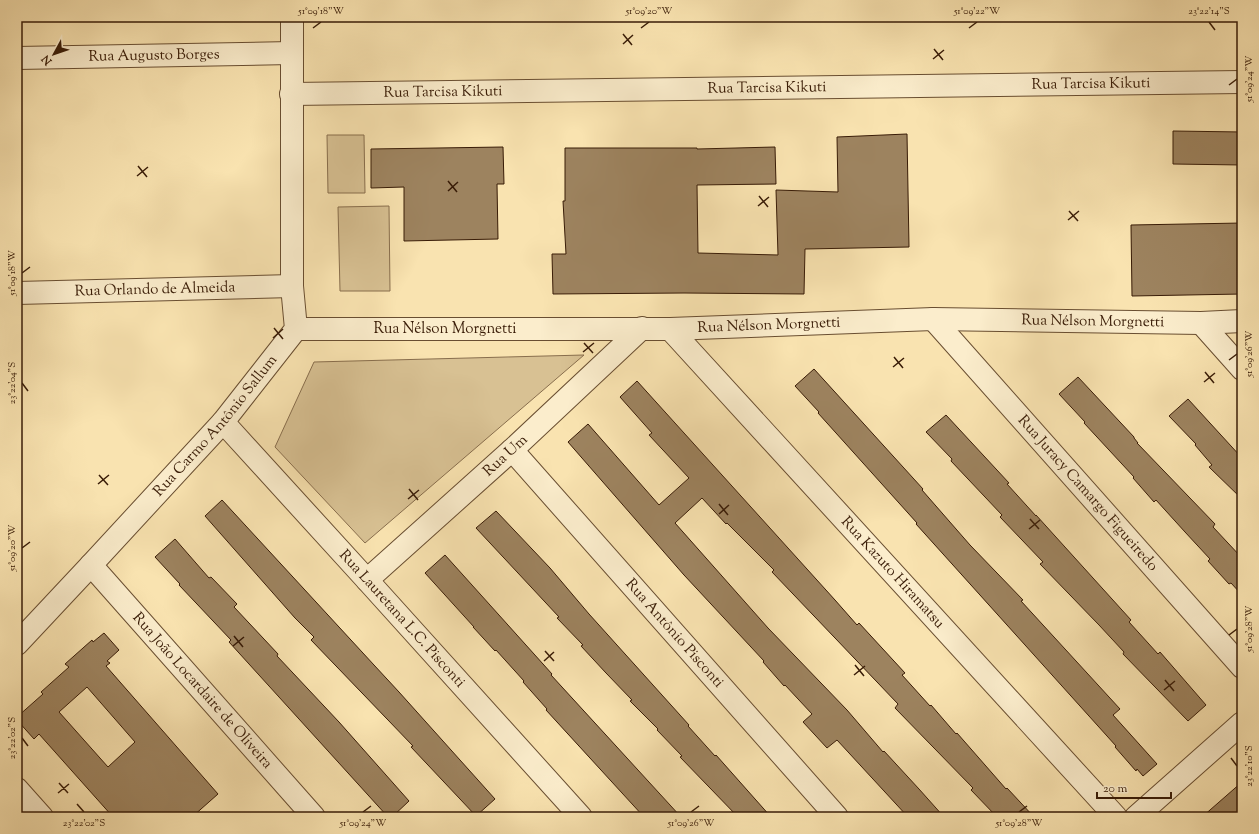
<svg xmlns="http://www.w3.org/2000/svg" width="1259" height="834" font-family="'Sorts Mill Goudy',serif">
<style>
.green{fill:#d8c193;stroke:#886e4d}
.building{fill:#9d835f;stroke:#391c07;fill-rule:evenodd}
.lines{fill:none;stroke-linecap:round;stroke-linejoin:round}
.minor-casing{stroke:#694e31;stroke-width:24}
.minor{stroke:#fbedcc;stroke-width:22}
.ticks{fill:none;stroke:#391c07;stroke-width:1.5}
.labels{text-anchor:middle;dominant-baseline:central;stroke-width:3.5;stroke-linejoin:round;paint-order:stroke}
.street-label{font-size:15px;fill:#391c07;stroke:#fbedcc}
.neatline{fill:none;stroke:#391c07;stroke-width:1.5}
.ticks-label{font-size:10px;text-anchor:middle;fill:#391c07}
</style>
<rect width="100%" height="100%" fill="#f9e3b0"/>
<filter id="stains"><feTurbulence type="fractalNoise" baseFrequency=".005" numOctaves="4"/><feColorMatrix values="0 0 0 0 .2 0 0 0 0 .09 0 0 0 0 .02 0 0 0 .5 -.17"/></filter>
<radialGradient id="worn" r=".72"><stop offset=".6" stop-color="#630" stop-opacity="0"/><stop offset="1" stop-color="#630" stop-opacity=".3"/></radialGradient>
<path class="green" d="M327,135H364L365,193H328Z
M389,206L390,291H340L338,207Z
M584,355L365,543L275,447L314,362Z"/>
<path class="building" d="M1173,131L1242,132V165L1173,164Z
M907,134L909,247L805,249L804,294L684,293L553,294L552,254H566L563,201H565V148H697V149L775,147L776,184L697,185L698,253L778,255L776,190L838,192L837,137Z
M503,147L504,184H497L498,239L404,241V187L371,188V149Z
M1242,223V294L1132,296L1131,225Z
M814,369L923,489L922,490L970,545L1023,600L1021,601L1120,709L1113,715L1157,764L1143,776L1137,769L1136,771L1115,747L1116,746L916,524L917,523L818,413L819,412L795,386Z
M1078,377L1134,437V438L1138,443H1137L1215,524L1213,527L1242,558V595L1231,583L1229,584L1208,561L1210,559L1185,532L1156,500L1154,502L1133,478L1134,477L1084,423L1085,422L1059,394Z
M637,381L835,600L857,625L859,623L905,673L902,675L930,706L931,705L956,734L957,733L1006,789L1007,788L1034,817H997L971,790L973,788L895,708L898,704L772,572L774,570L727,523L726,524L702,498L675,523L768,628L847,710L883,752L884,751L919,789L944,817H908L837,740L827,748L803,722L812,714L785,685L784,686L763,662L764,661L684,575L568,442L588,424L659,505L689,478L649,435L652,433L620,397Z
M1188,399L1242,458V499L1209,467L1212,465L1195,445L1196,444L1169,416Z
M946,415L1009,483L1007,484L1036,516V515L1131,620L1129,622L1158,654L1160,652L1206,705L1188,721L1123,654L1124,652L1099,625L1040,564L1043,562L1000,517L1002,515L951,461L952,459L926,432Z
M222,500L374,665L399,692L495,799L476,816L411,747L413,746L311,640L314,637L295,618L205,516Z
M496,511L550,568L589,614L689,725L688,726L715,756L716,755L771,817H738L680,757L682,756L657,730L658,729L630,701L632,700L606,673L581,646L583,645L557,618L559,617L476,528Z
M175,539L209,578L211,577L237,604L234,607L278,654L277,656L339,722L409,801L392,817H388L229,642L231,640L179,585L180,584L155,557Z
M445,555L552,674L551,675L681,817H644L546,710L547,709L523,682L524,681L496,650L495,651L473,627H474L425,573Z
M104,633L119,650L107,661L110,663L106,666L218,794L192,817H113L39,734L34,739L17,720V717L43,694L41,692L69,667L65,664L92,640L93,642ZM87,687L135,742L108,767L59,712Z
M1242,782V817H1202Z"/>
<g class="lines">
<g class="minor-casing">
<g id="minor">
<path id="s1" d="M17,58L291,53"/>
<path id="s2" d="M291,94L1242,82"/>
<path id="s3" d="M17,293L292,286"/>
<path id="s4" d="M933,319L1242,667"/>
<path d="M1201,323L1242,369"/>
<path id="s5" d="M296,329H670L933,319L1201,323L1242,321"/>
<path id="s6" d="M670,329L1116,817"/>
<path id="s7" d="M223,422L367,580L581,817"/>
<path id="s8" d="M512,450L837,817"/>
<path id="s9" d="M91,565L314,817"/>
<path id="s10" d="M367,580L512,450L642,328"/>
<path id="s11" d="M17,644L91,565L223,422L296,329L292,286V17"/>
<path d="M17,789L42,817"/>
<path d="M1136,817L1242,723"/>
</g>
</g>
<use href="#minor" class="minor"/>
</g>
<path class="ticks" d="M1209,22L1215,30M313,28L321,22M641,28L649,22M969,28L977,22M623,34L632,45M623,44L633,35M934,49L943,60M933,59L944,50M1229,85L1237,79M138,166L147,177M137,176L148,167M448,181L457,192M448,191L458,182M759,196L768,207M758,206L769,197M1069,211L1078,221M1068,220L1079,211M22,273L30,267M274,328L283,339M273,338L283,329M584,343L593,353M583,352L594,343M894,357L903,368M1229,360L1237,354M893,367L904,358M1205,372L1214,383M1204,382L1215,373M22,383L28,391M99,475L108,485M98,484L109,475M409,489L418,500M408,499L419,490M719,504L728,515M719,514L729,505M1030,519L1039,529M1029,529L1040,520M22,548L30,542M1229,635L1237,629M234,636L243,647M233,646L244,637M545,651L554,661M544,661L554,652M855,665L864,676M854,675L865,666M1165,680L1174,691M1164,690L1175,681M22,738L28,746M1231,758L1237,766M59,783L68,793M58,793L69,784M77,804L84,812M363,812L371,806M691,812L699,806M1019,812L1027,806"/>
<g class="labels">
<g class="street-label">
<text stroke="none"><textPath href="#s1" startOffset="137">Rua Augusto Borges</textPath></text>
<text stroke="none"><textPath href="#s2" startOffset="800">Rua Tarcisa Kikuti</textPath></text>
<text stroke="none"><textPath href="#s2" startOffset="476">Rua Tarcisa Kikuti</textPath></text>
<text stroke="none"><textPath href="#s2" startOffset="152">Rua Tarcisa Kikuti</textPath></text>
<text stroke="none"><textPath href="#s3" startOffset="138">Rua Orlando de Almeida</textPath></text>
<text stroke="none"><textPath href="#s5" startOffset="797">Rua Nélson Morgnetti</textPath></text>
<text stroke="none"><textPath href="#s5" startOffset="473">Rua Nélson Morgnetti</textPath></text>
<text stroke="none"><textPath href="#s5" startOffset="149">Rua Nélson Morgnetti</textPath></text>
<text stroke="none"><textPath href="#s11" startOffset="295">Rua Carmo Antônio Sallum</textPath></text>
<text stroke="none"><textPath href="#s10" startOffset="186">Rua Um</textPath></text>
<text stroke="none"><textPath href="#s4" startOffset="233">Rua Juracy Camargo Figueiredo</textPath></text>
<text stroke="none"><textPath href="#s6" startOffset="330">Rua Kazuto Hiramatsu</textPath></text>
<text stroke="none"><textPath href="#s7" startOffset="266">Rua Lauretana L.C. Pisconti</textPath></text>
<text stroke="none"><textPath href="#s8" startOffset="245">Rua Antônio Pisconti</textPath></text>
<text stroke="none"><textPath href="#s9" startOffset="168">Rua João Locardaire de Oliveira</textPath></text>
</g>
</g>
<rect width="1259" height="834" fill="none" stroke="#f9e3b0" stroke-width="44"/>
<g transform="translate(54 54) rotate(230)" stroke="#fbedcc" stroke-width="3" paint-order="stroke">
<path d="M0-3L7 15L0 10L-7 15Z" fill="#391c07"/>
<text y="-6" font-size="11" font-weight="bold" text-anchor="middle" fill="#391c07">N</text>
</g>
<path d="M1097 792v6h74v-6" fill="none" stroke="#391c07" stroke-width="2"/>
<text x="1103" y="792" font-size="12" fill="#391c07" stroke="#fbedcc" stroke-width="3" paint-order="stroke">20 m</text>
<rect x="22" y="22" width="1215" height="790" class="neatline"/>
<g class="ticks-label">
<text x="321" y="14">51°09'18"W</text>
<text x="649" y="14">51°09'20"W</text>
<text x="977" y="14">51°09'22"W</text>
<text x="1209" y="14">23°22'14"S</text>
<text transform="translate(1248 79) rotate(-90)" y="4">51°09'24"W</text>
<text transform="translate(11 273) rotate(-90)" y="4">51°09'18"W</text>
<text transform="translate(1248 354) rotate(-90)" y="4">51°09'26"W</text>
<text transform="translate(11 383) rotate(-90)" y="4">23°22'04"S</text>
<text transform="translate(11 548) rotate(-90)" y="4">51°09'20"W</text>
<text transform="translate(1248 629) rotate(-90)" y="4">51°09'28"W</text>
<text transform="translate(11 738) rotate(-90)" y="4">23°22'02"S</text>
<text transform="translate(1248 766) rotate(-90)" y="4">23°22'10"S</text>
<text x="84" y="826">23°22'02"S</text>
<text x="363" y="826">51°09'24"W</text>
<text x="691" y="826">51°09'26"W</text>
<text x="1019" y="826">51°09'28"W</text>
</g>
<rect width="100%" height="100%" filter="url(#stains)"/>
<rect width="100%" height="100%" fill="url(#worn)"/>
</svg>
